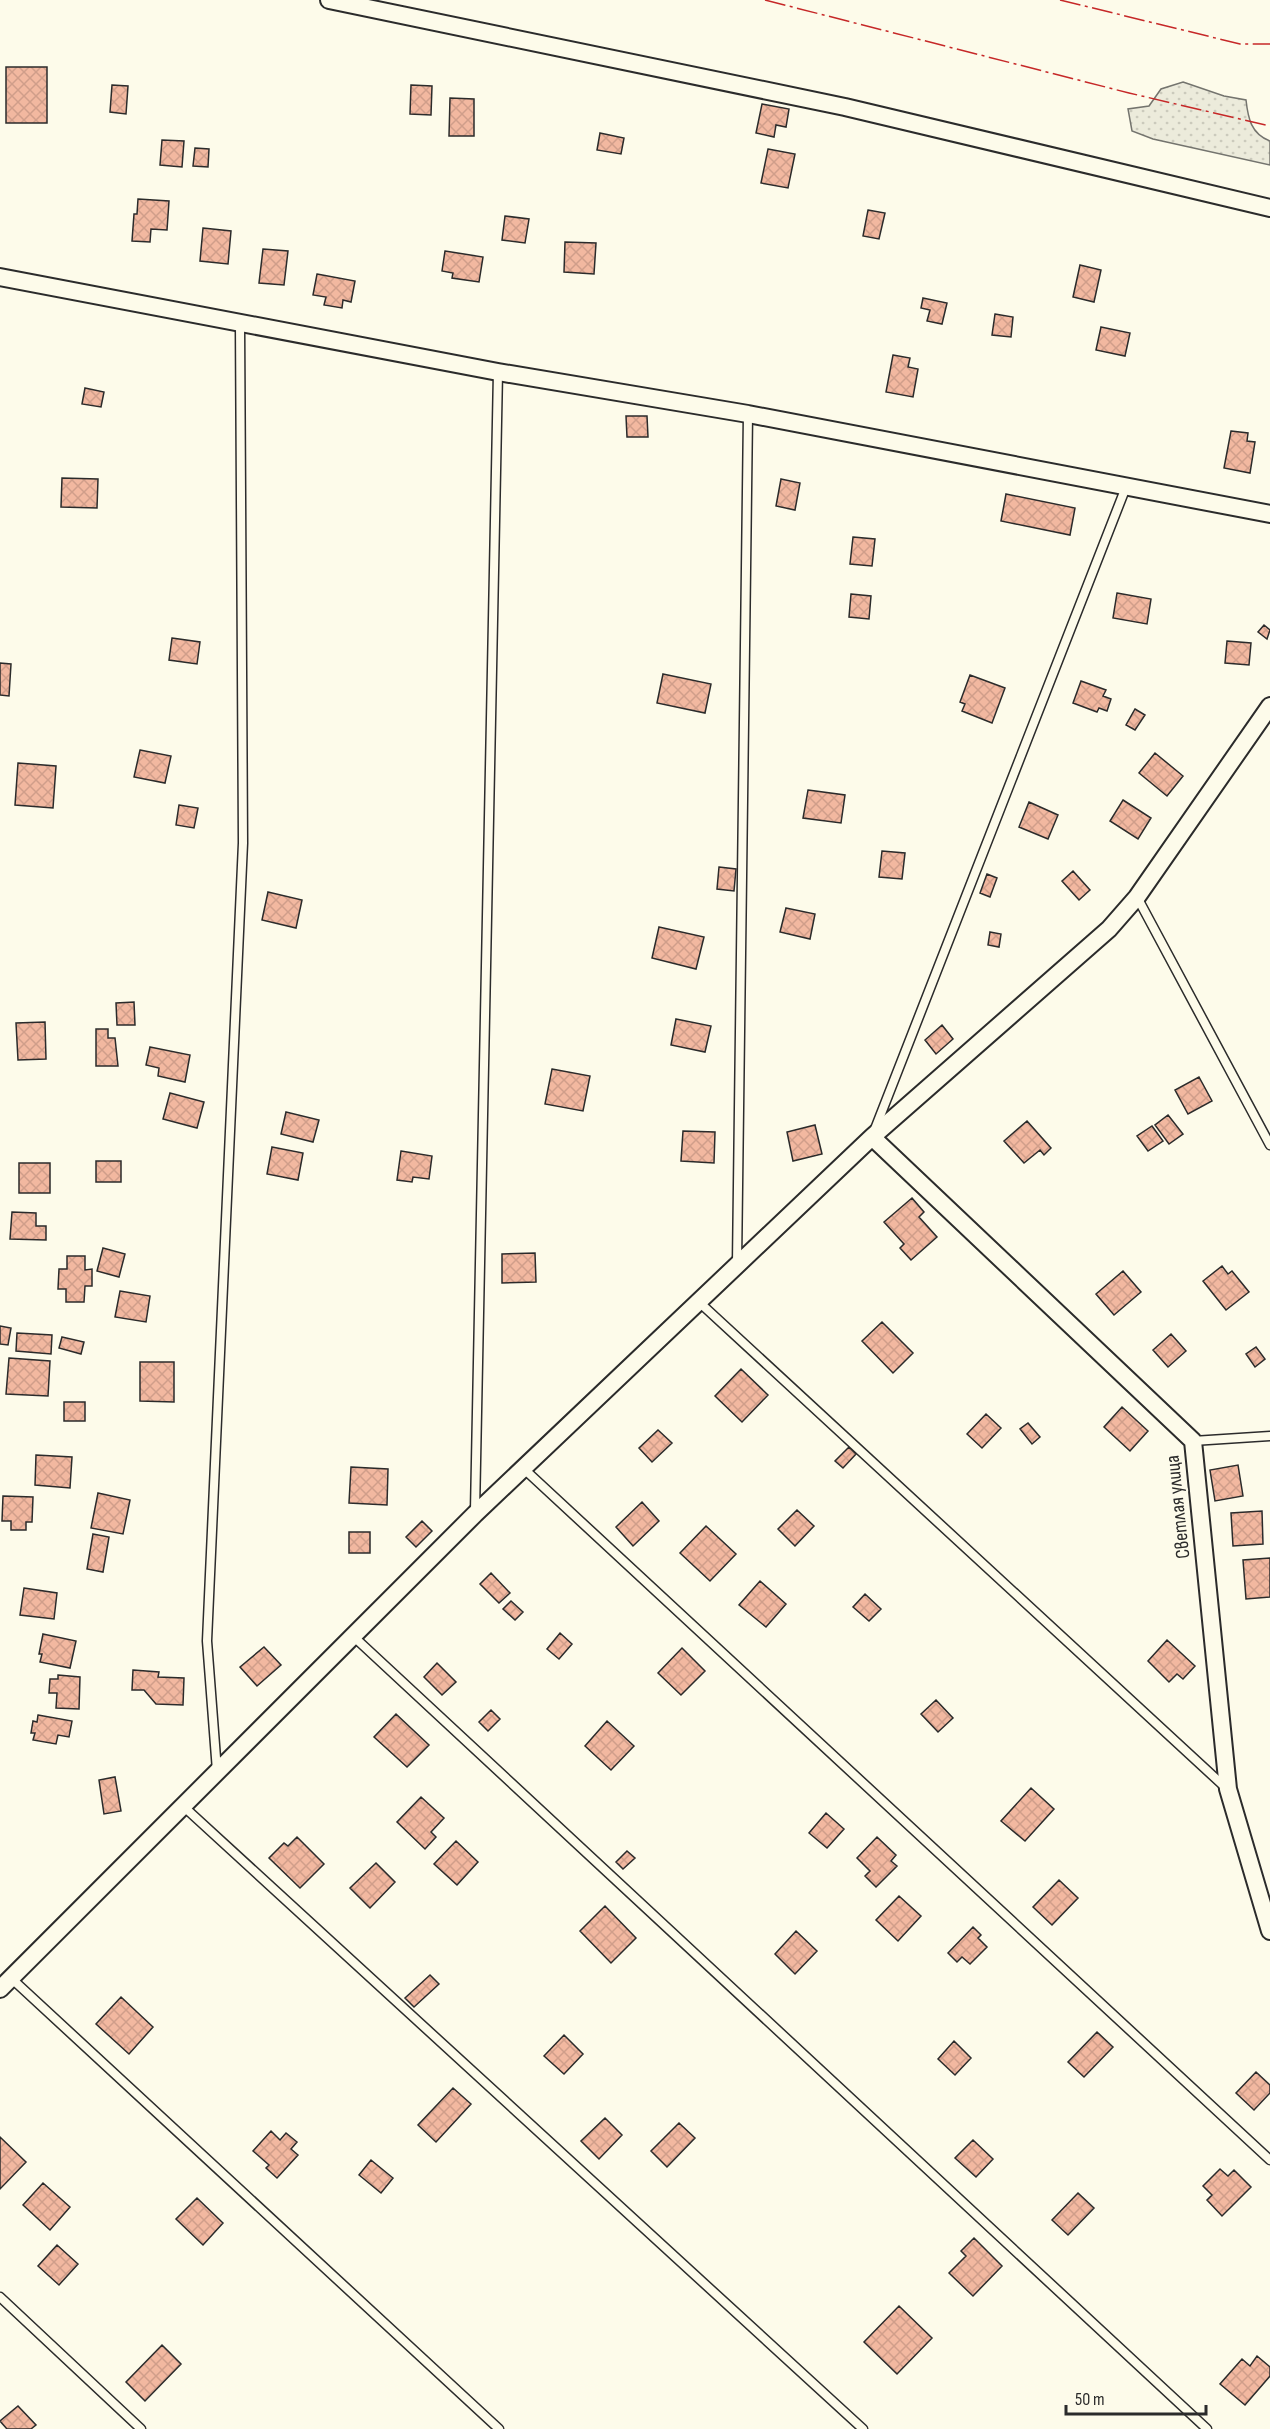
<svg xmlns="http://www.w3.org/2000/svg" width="1270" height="2429" font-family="'Sofia Sans Condensed',sans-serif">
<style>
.grass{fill:url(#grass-dots);stroke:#74746e;stroke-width:1.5}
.building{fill:url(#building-cross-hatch);stroke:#2b2b2b;stroke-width:1.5}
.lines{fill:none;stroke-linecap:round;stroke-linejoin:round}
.lane-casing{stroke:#2b2b2b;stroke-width:11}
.street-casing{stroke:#2b2b2b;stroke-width:20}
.lane{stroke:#fdfbea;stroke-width:8}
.street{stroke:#fdfbea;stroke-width:16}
.power{stroke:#c62828;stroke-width:1.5;stroke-dasharray:21 4.5 3 4.5;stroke-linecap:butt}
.labels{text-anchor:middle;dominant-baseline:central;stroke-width:4.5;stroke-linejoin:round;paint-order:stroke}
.street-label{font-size:20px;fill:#2b2b2b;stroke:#fdfbea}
</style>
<defs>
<pattern id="grass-dots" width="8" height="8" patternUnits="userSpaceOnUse" patternTransform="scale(1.5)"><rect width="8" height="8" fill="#ecebdb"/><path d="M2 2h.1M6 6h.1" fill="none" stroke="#cbcabc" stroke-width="1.8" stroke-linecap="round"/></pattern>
<pattern id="building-cross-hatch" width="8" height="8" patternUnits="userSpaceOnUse" patternTransform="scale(1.5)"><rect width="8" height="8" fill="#f2b8a0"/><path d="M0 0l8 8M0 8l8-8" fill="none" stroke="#d09e8a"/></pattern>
</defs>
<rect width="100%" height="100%" fill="#fdfbea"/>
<path class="grass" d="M1183,82L1224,96L1246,100C1248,118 1251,134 1270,141V165L1153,139L1132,131L1128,109L1149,106L1161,89Z"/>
<path class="building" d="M6,67H47V123H6Z
M112,85L128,86L126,114L110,112Z
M411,85L432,86L431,115L410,114Z
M450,98L474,99V136H449Z
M762,104L789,109L786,127L776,125L774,137L756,133Z
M600,133L624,138L621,154L597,150Z
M162,140L184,141L182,167L160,165Z
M195,148L209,149L208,167L193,166Z
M768,149L795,154L788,188L761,183Z
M138,199L169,201L167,230L151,229L150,242L132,241L134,214H137Z
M868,210L885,213L879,239L863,236Z
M505,216L529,219L525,243L502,240Z
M203,228L231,231L228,264L200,261Z
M565,242L596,243L594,274L564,272Z
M263,249L288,251L284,285L259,283Z
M445,251L483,257L479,282L452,278L453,273L442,271Z
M1080,265L1101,270L1094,302L1073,297Z
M317,274L355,281L351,302L343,300L342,308L324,305L326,297L313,295Z
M923,298L947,303L942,324L927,321L930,310L921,308Z
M995,314L1013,317L1011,337L992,335Z
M1101,327L1130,333L1125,356L1096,350Z
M893,355L910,358L908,367L918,369L913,397L886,392Z
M85,388L104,392L101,407L82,404Z
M626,416H647L648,437H627Z
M1231,431L1248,433L1247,441L1255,442L1250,473L1224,468Z
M62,478L98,479L97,508L61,507Z
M781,479L800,483L795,510L776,506Z
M1006,494L1075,508L1070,535L1001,521Z
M853,537L875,539L872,566L850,564Z
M1117,593L1151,599L1147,624L1113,618Z
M851,594L871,596L869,619L849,617Z
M1264,625L1270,630L1267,639L1258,632Z
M172,638L200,642L197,664L169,660Z
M1227,641L1251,643L1249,665L1225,663Z
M0,663L11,664L9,696L0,695Z
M663,674L711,684L705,713L657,703Z
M970,675L1005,688L992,723L962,711L965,704L960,702Z
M1081,681L1106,690L1103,696L1111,699L1107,711L1099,708L1097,712L1073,703Z
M1135,709L1145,715L1135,730L1126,725Z
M140,750L171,756L165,783L134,777Z
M1155,753L1183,776L1167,796L1139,773Z
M18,763L56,766L53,808L15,805Z
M808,790L845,795L841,823L803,818Z
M1123,800L1151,818L1138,839L1110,821Z
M1029,802L1058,815L1048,839L1019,827Z
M179,805L198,808L194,828L176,825Z
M882,851L905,853L902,879L879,877Z
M719,867L736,869L734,891L717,889Z
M1073,871L1090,890L1079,900L1062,881Z
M987,874L997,878L990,897L980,893Z
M268,892L302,900L296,928L262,920Z
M786,908L815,914L810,939L780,932Z
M659,927L704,937L696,969L652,958Z
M990,932L1001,934L999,947L988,945Z
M134,1002L135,1025H117L116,1003Z
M676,1019L711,1026L705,1052L671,1045Z
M45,1022L46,1059L18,1060L16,1023Z
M942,1025L953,1039L936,1054L925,1040Z
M96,1029H108V1038H115L118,1066H96Z
M150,1047L190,1055L185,1082L158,1076L159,1068L146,1065Z
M552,1069L590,1076L583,1111L545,1104Z
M1199,1077L1212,1101L1188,1114L1175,1090Z
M170,1093L204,1102L197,1128L163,1119Z
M286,1112L319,1120L313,1142L281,1134Z
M1168,1115L1183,1134L1169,1144L1155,1125Z
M1027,1121L1051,1148L1044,1155L1040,1150L1024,1163L1004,1141Z
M815,1125L822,1154L793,1161L787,1132Z
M1152,1126L1163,1141L1148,1151L1137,1136Z
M683,1131L715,1132L714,1163L681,1161Z
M272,1147L303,1153L298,1180L267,1174Z
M401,1151L432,1156L429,1179L413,1177L412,1182L397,1180Z
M96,1161H121V1182H96Z
M19,1163H50V1193H19Z
M912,1198L924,1212L919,1217L937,1237L911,1260L900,1248L904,1244L884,1222Z
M12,1212L36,1213V1226H46V1240L10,1239Z
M103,1248L125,1254L119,1277L97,1271Z
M535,1253L536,1282L502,1283V1254Z
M67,1256H85V1270L92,1269V1286H85L84,1302H66V1289H58L59,1269H67Z
M1222,1266L1228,1274L1232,1271L1249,1292L1226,1310L1203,1281Z
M1123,1271L1141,1292L1114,1315L1096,1294Z
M120,1291L150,1296L146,1322L115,1317Z
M882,1322L913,1353L893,1373L862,1341Z
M0,1326L11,1328L8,1345L0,1344Z
M17,1333L52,1335L51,1354L16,1351Z
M1171,1334L1186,1351L1168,1367L1153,1350Z
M62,1337L84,1342L81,1354L59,1348Z
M1256,1347L1265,1359L1255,1367L1246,1354Z
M9,1358L50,1361L48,1396L6,1394Z
M140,1362H174V1402L140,1401Z
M741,1369L768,1395L742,1422L715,1396Z
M64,1402H85V1421H64Z
M1122,1407L1148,1431L1130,1451L1104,1427Z
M986,1414L1001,1428L982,1448L967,1434Z
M1028,1423L1040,1437L1032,1444L1020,1429Z
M658,1430L672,1443L652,1462L639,1448Z
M849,1447L856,1454L843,1468L835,1461Z
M36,1455L72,1457L70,1488L35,1485Z
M1238,1465L1243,1496L1215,1501L1210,1470Z
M351,1467L388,1469L387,1505L349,1503Z
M98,1493L130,1500L123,1534L91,1528Z
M3,1496L33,1497L32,1522H26V1530H11V1521H2Z
M642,1502L659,1521L633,1546L616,1527Z
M797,1510L814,1526L795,1546L778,1529Z
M1262,1511L1263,1544L1233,1546L1231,1513Z
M422,1521L432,1531L416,1547L406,1537Z
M706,1526L736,1554L710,1581L680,1553Z
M349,1532H370V1553H349Z
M93,1534L109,1537L103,1572L87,1569Z
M1270,1558V1597L1246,1599L1243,1560Z
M491,1573L510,1593L499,1603L480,1584Z
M760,1581L786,1604L766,1627L739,1605Z
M24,1588L57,1593L54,1619L20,1615Z
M865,1594L881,1609L869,1621L853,1607Z
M511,1601L523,1612L515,1620L503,1609Z
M560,1633L572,1644L559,1659L547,1649Z
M43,1634L76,1641L70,1668L40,1662L42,1654H39Z
M1167,1640L1195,1666L1183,1679L1177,1674L1169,1682L1148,1661Z
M264,1647L281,1665L257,1686L240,1667Z
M682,1648L705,1671L681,1695L658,1673Z
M437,1663L456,1682L442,1695L424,1677Z
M133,1670L159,1672L158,1677L184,1678L183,1705L156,1704L144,1690H132Z
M58,1675L80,1677L79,1709L56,1708L57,1693H49L50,1679H58Z
M936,1700L953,1718L938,1732L921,1714Z
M491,1710L500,1719L488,1731L479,1722Z
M396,1714L429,1745L407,1767L374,1737Z
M38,1715L72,1721L69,1737L58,1735L56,1744L33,1740L35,1733H31L33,1721L37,1722Z
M607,1721L634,1746L611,1770L585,1746Z
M115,1777L121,1811L104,1814L99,1780Z
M1031,1788L1054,1809L1025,1841L1001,1821Z
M421,1797L444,1818L431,1832L436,1837L425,1849L397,1822Z
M826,1813L844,1829L827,1848L809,1833Z
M297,1837L324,1864L300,1888L269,1858L284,1843L288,1846Z
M877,1837L896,1855L891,1861L897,1866L876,1887L865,1876L870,1871L857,1858Z
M456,1841L478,1862L457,1885L434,1864Z
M627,1851L635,1858L623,1869L616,1862Z
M376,1863L395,1882L370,1908L350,1888Z
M1059,1880L1078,1898L1052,1925L1033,1907Z
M899,1896L921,1916L898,1941L876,1920Z
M605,1906L636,1938L611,1963L580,1931Z
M973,1927L981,1935L978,1938L987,1947L970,1964L962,1957L957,1962L948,1953Z
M796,1931L817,1951L795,1974L775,1954Z
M430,1975L439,1984L414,2007L405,1998Z
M121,1997L153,2027L129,2054L96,2024Z
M1097,2032L1113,2047L1084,2077L1068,2062Z
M564,2035L583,2054L564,2074L544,2056Z
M954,2041L971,2058L955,2075L938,2059Z
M1256,2072L1270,2085V2093L1254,2110L1236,2093Z
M453,2088L471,2104L436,2142L418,2125Z
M605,2118L622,2135L599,2159L581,2141Z
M679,2123L695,2138L667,2167L651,2151Z
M271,2131L280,2140L286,2133L297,2142L291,2149L298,2155L277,2178L266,2168L269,2165L253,2151Z
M0,2137L26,2162L0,2189Z
M973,2140L993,2159L976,2177L955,2158Z
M371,2160L393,2178L381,2193L359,2175Z
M1220,2169L1228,2176L1234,2170L1251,2187L1222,2216L1207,2200L1212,2195L1203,2186Z
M43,2183L70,2207L50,2230L23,2205Z
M1078,2193L1094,2208L1068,2235L1052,2220Z
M197,2198L223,2223L203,2245L176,2219Z
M974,2238L1002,2266L973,2296L949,2273L966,2256L961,2251Z
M57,2245L78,2264L59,2285L38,2266Z
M899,2306L932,2338L897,2374L864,2342Z
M162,2345L181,2364L145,2401L126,2382Z
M1257,2356L1270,2367V2376L1245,2405L1220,2384L1242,2359L1250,2366Z
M18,2406L36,2425L31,2429H7L0,2421Z"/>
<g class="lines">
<g class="lane-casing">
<path id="lane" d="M1137,897L1270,1145
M875,1129L1126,487
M737,1263L748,414
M699,1302L1225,1787
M1193,1441L1270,1436
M523,1468L1270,2160
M475,1511L498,372
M353,1636L1207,2429
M217,1771L207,1641L243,843L240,324
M182,1805L863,2429
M11,1978L499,2429
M0,2297L141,2429"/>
</g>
<g class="street-casing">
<path id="street" d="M329,0L845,107L1270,208
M0,277L498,372L748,414L1270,514
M872,1137L1193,1441L1228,1789L1270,1931
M0,1989L475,1514L872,1137L1109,929L1137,897L1270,706"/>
</g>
<use href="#lane" class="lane"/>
<use href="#street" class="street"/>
<path class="power" d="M765,0L1129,93L1270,126
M1060,0L1240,44H1270"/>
</g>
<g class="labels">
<g class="street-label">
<text transform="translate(1178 1507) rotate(-96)">Светлая улица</text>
</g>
</g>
<path d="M1066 2405v9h140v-9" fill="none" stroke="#2b2b2b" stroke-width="3"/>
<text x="1075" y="2405" font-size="18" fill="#2b2b2b" stroke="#fdfbea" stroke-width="4.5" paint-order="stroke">50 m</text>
</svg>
